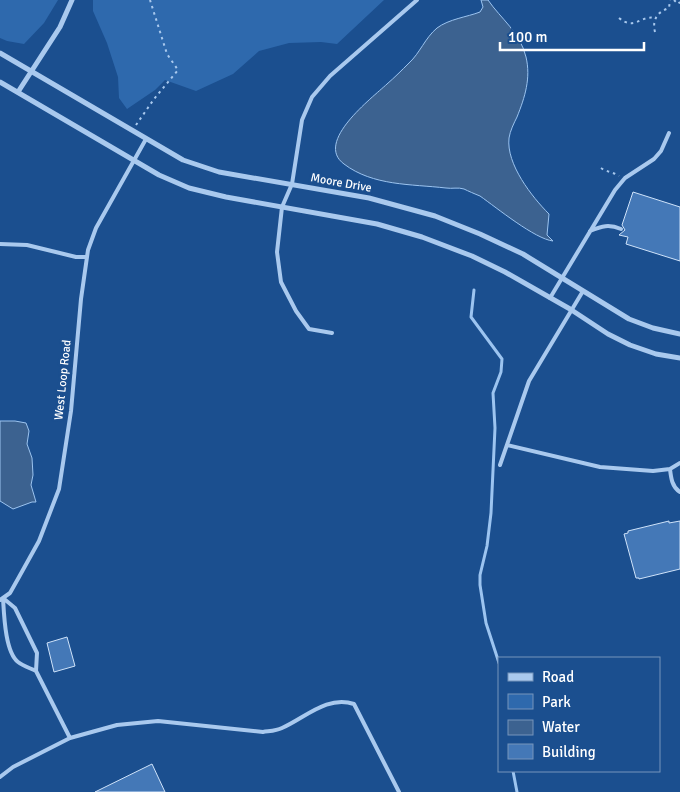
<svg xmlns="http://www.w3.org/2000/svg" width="680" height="792" font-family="Signika,sans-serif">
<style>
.green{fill:#2e69ad}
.water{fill:#3c6290;stroke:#9cc4f0}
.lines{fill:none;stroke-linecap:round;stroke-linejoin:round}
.stream{stroke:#9cc4f0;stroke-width:3}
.building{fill:#4478b7;stroke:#cfe3fa}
.path{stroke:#a9c9ee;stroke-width:2;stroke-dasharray:2.5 4;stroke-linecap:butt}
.lane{stroke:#a9c9ee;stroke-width:4}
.street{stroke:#a9c9ee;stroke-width:5}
.labels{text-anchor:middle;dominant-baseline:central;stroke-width:5;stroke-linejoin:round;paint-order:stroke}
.street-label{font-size:12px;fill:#fff;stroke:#1b4f8f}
</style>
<rect width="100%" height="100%" fill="#1b4f8f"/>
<path class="green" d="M0,0H58L44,23L24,44L7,41L0,38Z
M93,0H384L337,44L321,42L289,43L259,51L233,74L196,91L165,80L155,90L127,109L119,98L118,77L107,43L93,11Z"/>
<path class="water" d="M481,0H488C501,19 520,32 526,57C531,78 525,97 517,117C514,123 510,131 509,138C506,164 532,197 549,214L547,235L553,241C535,239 497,208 480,196C475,194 468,191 464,189C458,187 452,189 446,188C411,184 373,186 344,164C314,142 372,98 387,84C394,78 402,70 409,63C420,53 425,38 437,28C449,19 467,17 480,12L483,7Z
M0,421H15L26,423L29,431L27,444L32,458L33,475L31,485L36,502H32L13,509L0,501Z"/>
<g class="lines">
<path class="stream" d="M474,290L471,317L502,359L501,372L493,393L495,428L491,513L487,546L480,575V585L486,623L499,663
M513,771L517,792"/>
</g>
<path class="building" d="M633,192L680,207V261L626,244L628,237L619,235L625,230L622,225Z
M669,521V523L680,521V569L639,579V578H636L624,534L628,533V531Z
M67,637L75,666L54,672L47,643Z
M152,764L165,792H95Z"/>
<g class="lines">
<path class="path" d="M674,0L678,4L680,2
M619,18C635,31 640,15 655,18
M655,32C652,20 657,12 669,8L670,0
M136,125L154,99L178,70L167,54L150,0
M601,168C607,172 613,172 619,176"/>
<path class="lane" d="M590,231C602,226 609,224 621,229
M0,244L27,245L76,257H87
M550,298L615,190L625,178L654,159L661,151L669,133
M332,333L309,329L296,311L281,282L277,252L282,207L292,184L302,120L312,97L330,76L417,0
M507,445L600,467L653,471L670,469L680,463
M500,465L529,381L583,291
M670,469C671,478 672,487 680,492
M3,598L15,608L37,653L36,671L70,738
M3,598C4,614 5,652 18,662C23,666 30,668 36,671
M0,600L10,593L19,577L39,541L59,489L71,411L81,299L88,250L96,228L146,139
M0,777L13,767L70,738L117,725L158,721L263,732C269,731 276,731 282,728C305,718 327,695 354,704L399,792"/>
<path class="street" d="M0,53L183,160L219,172L369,198L435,216L480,234L523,254L629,319L653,328L680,334
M0,82L159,175L189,188L226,197L377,224L422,237L472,256L505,272L570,309L608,334L630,345L656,354L680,358
M18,92L60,27L72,0"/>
</g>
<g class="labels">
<g class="street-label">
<text transform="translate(341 183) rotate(10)">Moore Drive</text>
<text transform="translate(63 380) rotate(-84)">West Loop Road</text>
</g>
</g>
<rect x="498" y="657" width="162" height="115" fill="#1b4f8f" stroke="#7695bc"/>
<rect x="508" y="673" width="25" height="8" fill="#a9c9ee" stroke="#7695bc"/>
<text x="542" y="682" font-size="15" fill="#ffffff">Road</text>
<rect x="508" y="694" width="25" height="15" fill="#2e69ad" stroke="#7695bc"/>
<text x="542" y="707" font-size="15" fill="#ffffff">Park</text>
<rect x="508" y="720" width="25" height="15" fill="#3c6290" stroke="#7695bc"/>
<text x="542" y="732" font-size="15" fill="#ffffff">Water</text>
<rect x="508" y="744" width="25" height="15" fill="#4478b7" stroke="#7695bc"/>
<text x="542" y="757" font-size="15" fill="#ffffff">Building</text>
<path d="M500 42v8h144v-8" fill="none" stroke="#ffffff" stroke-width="2.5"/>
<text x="508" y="42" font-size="15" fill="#ffffff" stroke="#1b4f8f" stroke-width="4" paint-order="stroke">100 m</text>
</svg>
